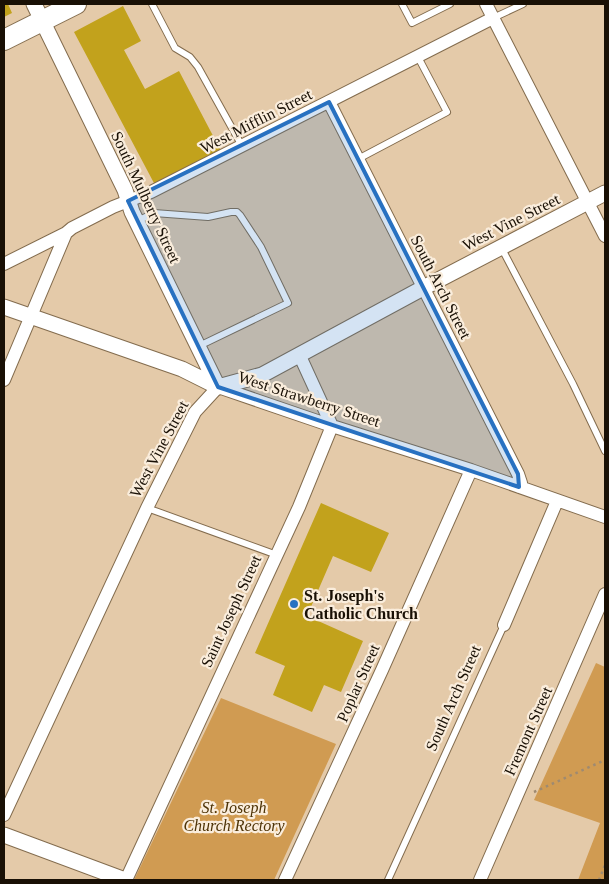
<svg xmlns="http://www.w3.org/2000/svg" width="609" height="884" font-family="Georgia,serif">
<style>
.green{fill:#d09b52}
.building{fill:#c2a21c}
.lines{fill:none;stroke-linecap:round;stroke-linejoin:round}
.service-casing{stroke:#836c4e;stroke-width:8}
.minor-casing{stroke:#836c4e;stroke-width:14}
.tertiary-casing{stroke:#836c4e;stroke-width:17}
.primary-casing{stroke:#836c4e;stroke-width:22}
.path{stroke:#9e8a71;stroke-width:2.5;stroke-dasharray:2.5 4;stroke-linecap:butt}
.service{stroke:#fff;stroke-width:6}
.minor{stroke:#fff;stroke-width:12}
.tertiary{stroke:#fff;stroke-width:15}
.primary{stroke:#fff;stroke-width:20}
.marked{fill:#2871c1;fill-opacity:0.2;stroke:#2871c1;stroke-width:4;stroke-linejoin:round}
.poi-dot{fill:#2871c1;stroke:#faeddc;stroke-width:2}
.labels{text-anchor:middle;dominant-baseline:central;stroke-width:4.5;stroke-linejoin:round;paint-order:stroke}
.street-label{font-size:16px;fill:#191005;stroke:#faeddc}
.poi-label{font-size:16px;font-weight:bold;fill:#191005;stroke:#faeddc;text-anchor:start}
.park-label{font-size:16px;font-style:italic;fill:#4e3306;stroke:#faeddc}
</style>
<rect width="100%" height="100%" fill="#e4caa9"/>
<path class="green" d="M596,663L605,667V880H578L600,823L534,800Z
M221,698L336,744L274,880H134Z"/>
<path class="building" d="M4,4H8L12,13L4,17Z
M123,6L141,41L124,50L145,89L179,71L221,151L155,185L74,32Z
M321,503L389,533L371,572L333,556L307,616L363,641L341,692L324,685L312,712L273,695L285,666L255,653Z"/>
<g class="lines">
<g class="service-casing">
<path id="service" d="M152,4L175,48L190,57L198,67L242,146
M402,4L412,23L450,4
M493,18L523,4
M358,159L447,112L418,57
M137,221L154,213L208,217L231,212H237L240,215L261,247L288,303L199,346
M501,247L573,384L605,451
M147,508L277,555
M388,880L504,625"/>
</g>
<g class="minor-casing">
<path id="minor" d="M486,4L605,236
M329,102L518,474L521,483L519,487
M4,264L66,233L72,228L113,207L151,192L493,18
M4,380L66,233
M504,625L557,501
M4,815L147,508L195,412L218,387L332,426L471,470L605,517
M126,880L299,507L332,426L299,354
M285,880L382,670L471,470
M480,880L605,594"/>
</g>
<g class="tertiary-casing">
<path id="tertiary" d="M34,4L125,190L132,212L218,387
M4,307L182,369L218,387
M218,387L262,375L423,288L605,193
M4,835L125,880"/>
</g>
<g class="primary-casing">
<path id="primary" d="M4,40L76,4"/>
</g>
<path class="path" d="M534,792L605,760
M599,880L605,865"/>
<use href="#service" class="service"/>
<use href="#minor" class="minor"/>
<use href="#tertiary" class="tertiary"/>
<use href="#primary" class="primary"/>
</g>
<path class="marked" d="M329,102L518,474L519,487L218,387L128,201Z"/>
<circle class="poi-dot" cx="294" cy="604" r="5"/>
<g class="labels">
<g class="street-label">
<text transform="translate(256 121) rotate(-27)">West Mifflin Street</text>
<text transform="translate(146 197) rotate(65)">South Mulberry Street</text>
<text transform="translate(511 222) rotate(-27)">West Vine Street</text>
<text transform="translate(441 287) rotate(63)">South Arch Street</text>
<text transform="translate(309 399) rotate(18)">West Strawberry Street</text>
<text transform="translate(159 449) rotate(-62)">West Vine Street</text>
<text transform="translate(231 611) rotate(-65)">Saint Joseph Street</text>
<text transform="translate(358 683) rotate(-66)">Poplar Street</text>
<text transform="translate(453 698) rotate(-66)">South Arch Street</text>
<text transform="translate(528 731) rotate(-66)">Fremont Street</text>
</g>
<g class="poi-label">
<text x="304" y="595">St. Joseph's<tspan x="304" dy="18">Catholic Church</tspan></text>
</g>
<g class="park-label">
<text x="234" y="807">St. Joseph<tspan x="234" dy="18">Church Rectory</tspan></text>
</g>
</g>
<rect width="609" height="884" fill="none" stroke="#191005" stroke-width="10"/>
</svg>
